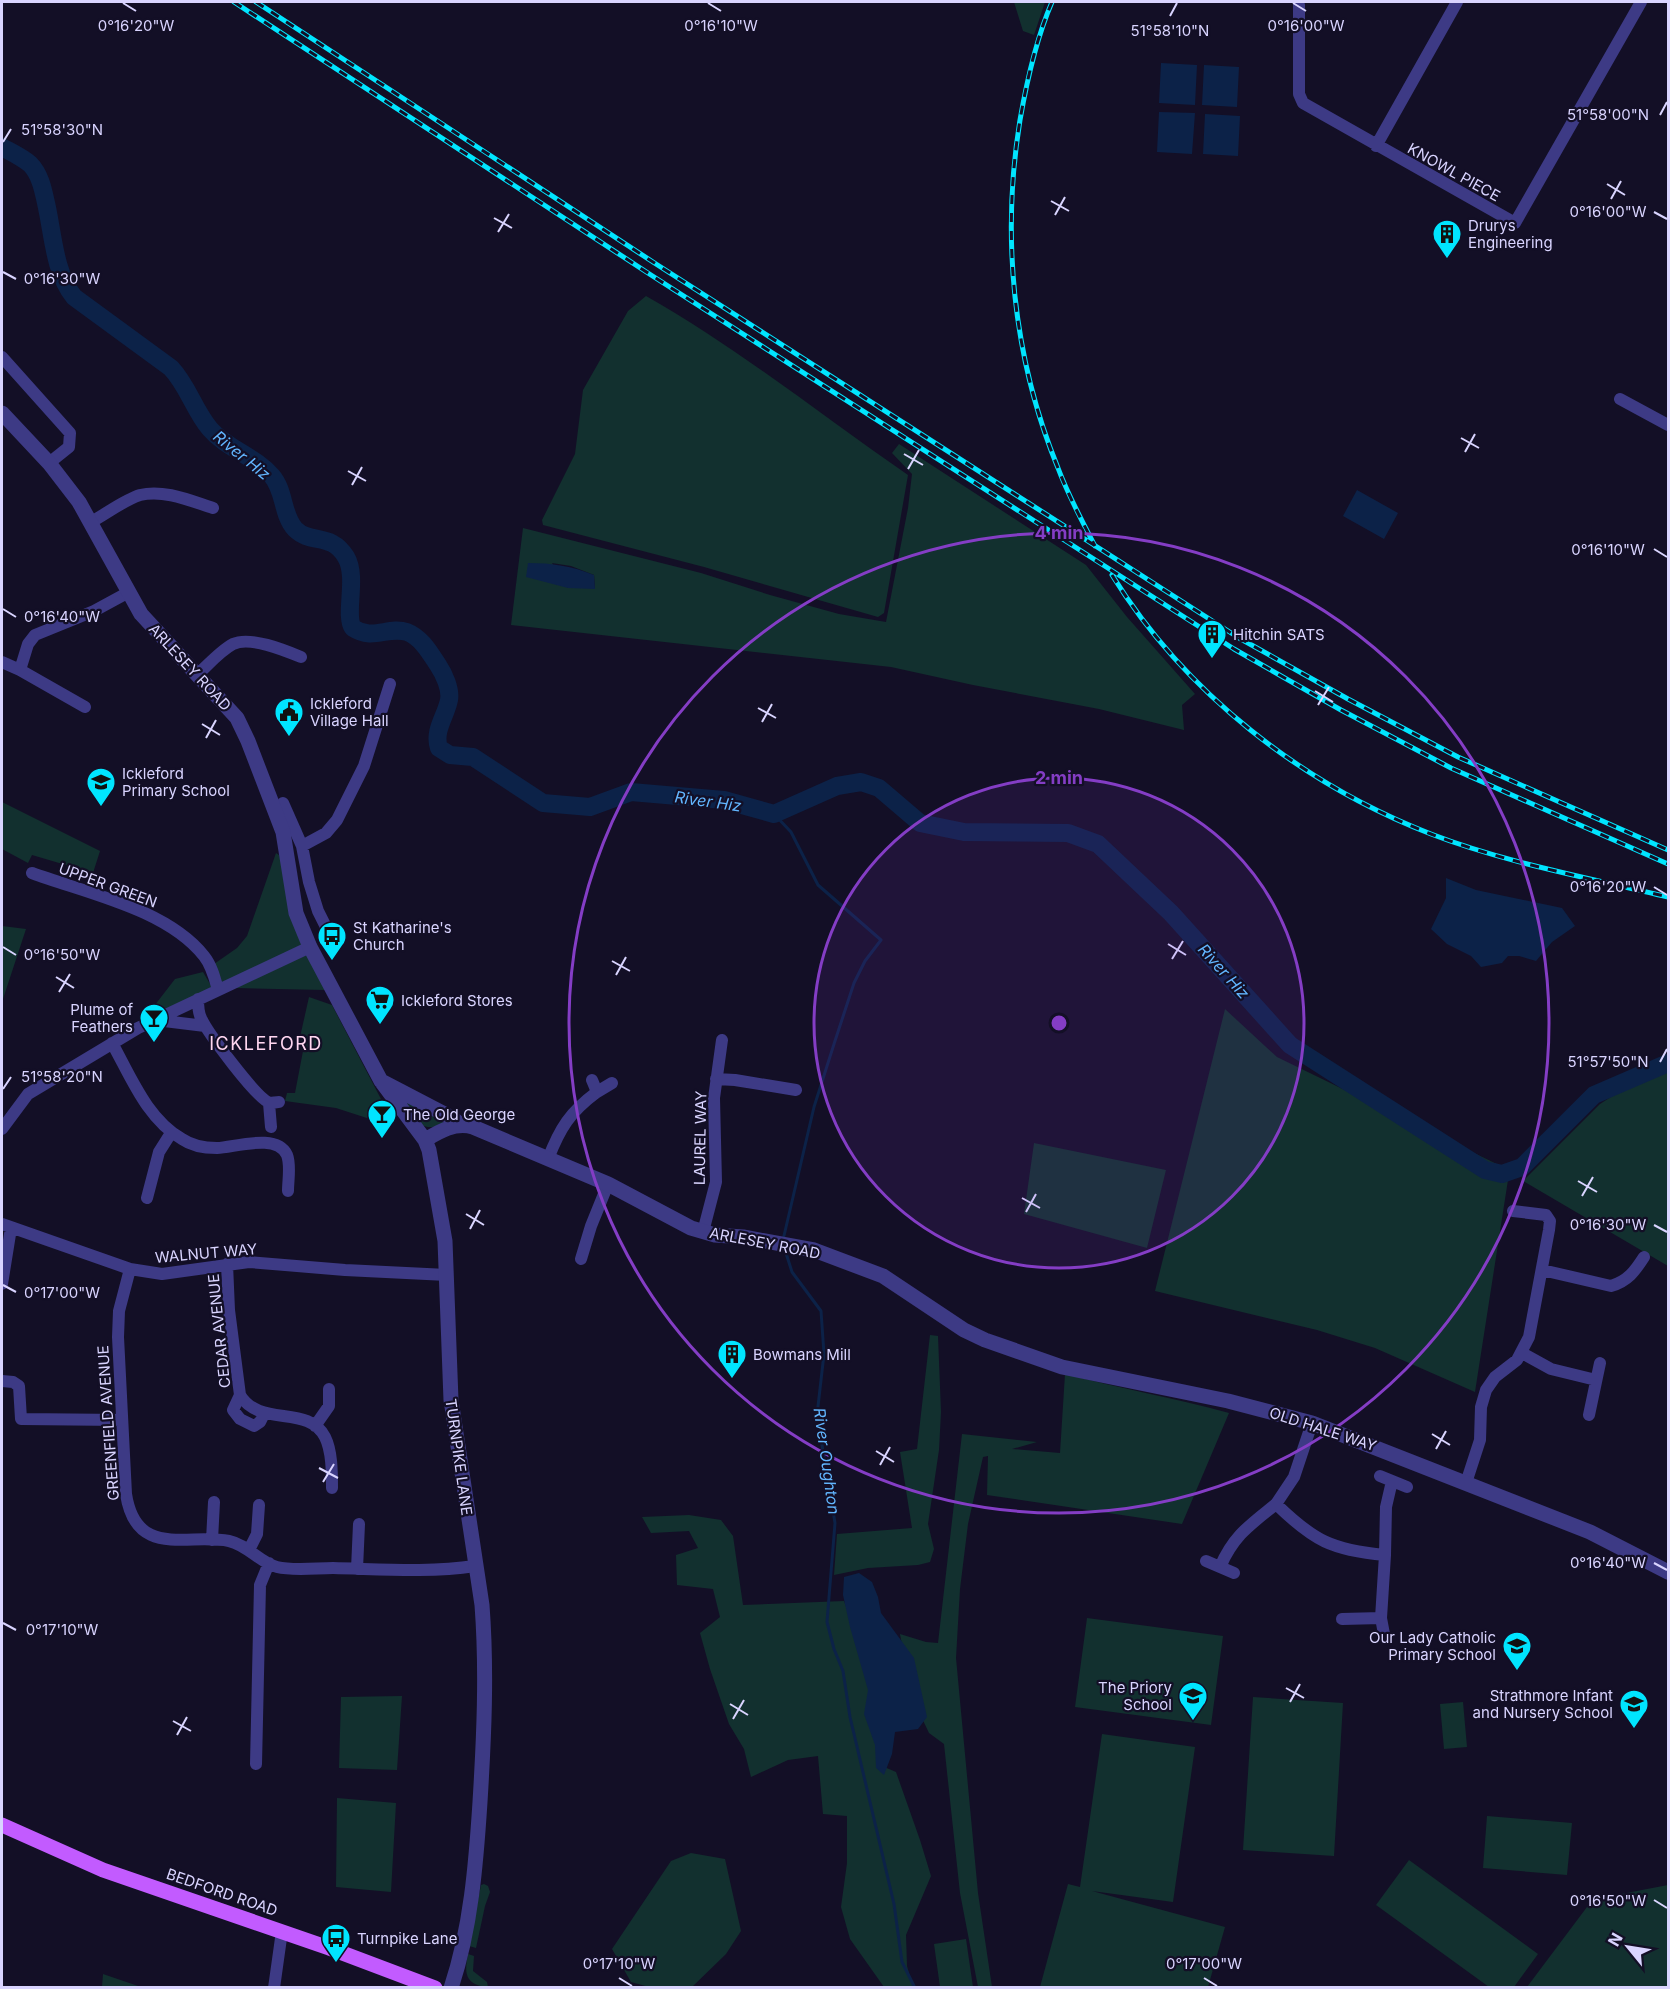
<svg xmlns="http://www.w3.org/2000/svg" width="1670" height="1989" font-family="Inter,sans-serif">
<style>
.green{fill:#12302f;fill-rule:evenodd}
.water{fill:#0c2248}
.lines{fill:none;stroke-linecap:round;stroke-linejoin:round}
.stream{stroke:#0c2248;stroke-width:3}
.river{stroke:#0c2248;stroke-width:18}
.minor{stroke:#3d3a85;stroke-width:12}
.tertiary{stroke:#3d3a85;stroke-width:15}
.primary{stroke:#c25bff;stroke-width:15}
.rail-casing{stroke:#00e5ff;stroke-width:5}
.rail{stroke:#130f26;stroke-width:3;stroke-dasharray:9;stroke-linecap:butt}
.ticks{fill:none;stroke:#d9d4ff;stroke-width:2}
.ring{fill:none;stroke:#843dc5;stroke-width:3}
.labels{text-anchor:middle;dominant-baseline:central;stroke-width:4.5;stroke-linejoin:round;paint-order:stroke}
.street-label{font-size:15px;fill:#d9d4ff;stroke:#130f26}
.poi-label{font-size:15px;fill:#d9d4ff;stroke:#130f26;text-anchor:start}
.water-label{font-size:16px;font-style:italic;fill:#62b6ff;stroke:#130f26}
.quarter-label{font-size:18px;letter-spacing:1.5px;fill:#ffd6f0;stroke:#130f26}
.ticks-label{font-size:15px;text-anchor:middle;fill:#d9d4ff;stroke:#130f26;stroke-width:4.5;stroke-linejoin:round;paint-order:stroke}
.centre{fill:#843dc5;stroke:#130f26;stroke-width:3}
.ring-label{font-size:18px;text-anchor:middle;font-weight:bold;fill:#843dc5;stroke:#130f26;stroke-width:4.5;stroke-linejoin:round;paint-order:stroke}
</style>
<rect width="100%" height="100%" fill="#130f26"/>
<path class="green" d="M1014,2H1045L1034,35L1023,31Z
M646,296C738,348 821,415 908,475L884,613L878,617L704,567L543,525L542,520L575,454L583,390L628,311Z
M899,444L1086,565L1127,617L1195,694L1182,705L1184,730L1099,709L973,685L891,667L511,625L523,528L701,573L770,595L839,614L886,622L908,508L912,474L892,453ZM552,563L571,566L594,575L595,588H568Z
M2,802L100,851L93,873L32,855L28,863L2,849Z
M276,853L279,855L325,990L236,988L221,984L214,964L237,948L247,936Z
M2,926L26,929L2,1002Z
M203,972L213,989L141,1023L175,979Z
M309,997L332,1005L381,1099L373,1120L336,1108L285,1101L287,1093H295L303,1051L298,1046Z
M1225,1009L1277,1057L1507,1169L1508,1180L1475,1392L1375,1348L1317,1330L1155,1291Z
M1668,1060V1266L1523,1181L1600,1104Z
M405,1100L444,1119L443,1124C419,1134 416,1118 405,1100Z
M1034,1143L1166,1170L1147,1248L1024,1214Z
M930,1335L938,1336L941,1412L939,1450L928,1524L934,1549L930,1562L918,1565L868,1568L834,1575L837,1534L912,1528L900,1452L917,1449Z
M1065,1374C1119,1388 1174,1398 1229,1413L1182,1524L987,1495L988,1456L983,1457L968,1524L960,1589L956,1658L978,1893L992,1987H978L960,1893L944,1744L929,1733L911,1695L900,1634L926,1642L938,1643L962,1434L1037,1442L1012,1449L1060,1453Z
M689,1515L721,1520L733,1536L743,1605L844,1601L871,1671L882,1766L896,1772L920,1840L931,1876L906,1935L907,1966L913,1987H884L850,1939L841,1907L847,1863V1816L823,1814L818,1756L788,1760L751,1777L744,1749L729,1724L710,1669L700,1633L720,1617L713,1589L677,1585L676,1555L698,1548L689,1531L651,1533L642,1517Z
M1087,1618L1223,1636L1211,1725L1075,1707Z
M402,1696L397,1770L339,1768L341,1697Z
M1253,1697L1343,1703L1334,1856L1243,1850Z
M1463,1702L1467,1747L1444,1749L1440,1704Z
M1102,1734L1195,1747L1173,1902L1092,1891L1225,1927L1208,1987H1040L1068,1884L1080,1887Z
M337,1798L396,1803L391,1892L336,1887Z
M1487,1816L1572,1823L1567,1875L1483,1868Z
M691,1853L725,1859L741,1931L726,1954L692,1987H649L631,1982L612,1949L671,1861Z
M1409,1860L1538,1954L1514,1987H1489L1376,1905Z
M484,1884L488,1886L490,1892L485,1906L476,1948L469,1946L481,1885Z
M1668,1885V1987H1527L1587,1907L1595,1899Z
M966,1939L973,1987H940L934,1944Z
M468,1954L474,1956L473,1971L487,1982L488,1987C465,1985 464,1973 468,1954Z
M103,1974L141,1987H102Z"/>
<path class="water" d="M1161,63L1197,65L1195,105L1159,103Z
M1204,65L1239,67L1237,107L1202,105Z
M1159,112L1195,113L1192,154L1157,152Z
M1205,114L1240,116L1238,156L1203,154Z
M1357,490L1398,513L1384,539L1343,516Z
M528,563C552,563 572,566 594,575L595,589L568,588L526,577Z
M1446,878L1476,890L1562,908L1575,926L1552,942L1536,961L1519,956H1508L1502,963L1481,967L1471,956L1447,944L1431,929L1446,898Z
M859,1573L872,1582L878,1597L881,1613L914,1658L927,1717L918,1729L895,1732L892,1754L884,1775L876,1768L875,1745L864,1714L868,1690L850,1627L843,1595L844,1577Z"/>
<g class="lines">
<path class="stream" d="M774,814L791,832L818,885L881,940L865,961L854,983L834,1044L814,1107L783,1240
M785,1250L792,1272L821,1311L824,1354L817,1415L835,1523L827,1622L834,1649L843,1671L850,1717L894,1904L902,1962L915,1988"/>
<path class="river" d="M2,147C11,152 22,157 30,164C40,174 43,189 46,203C53,233 54,272 74,297L171,368C188,386 194,410 210,429C227,449 255,456 272,476C285,491 282,515 295,529C311,545 331,532 346,557C358,577 344,615 353,628C373,641 388,626 407,632C422,638 430,653 438,665C444,674 451,689 449,700C446,716 433,731 439,748L450,755L473,757L543,803L590,807L631,792L724,800L774,814L837,786L861,782L879,788L920,823L964,832L1068,833L1098,844L1171,913L1290,1045L1485,1170L1502,1174L1522,1167L1594,1095L1668,1063"/>
<path class="minor" d="M1299,5V94L1303,103L1515,223L1641,2
M1376,146L1457,2
M2,357L70,433L69,447L49,463
M1620,399L1668,425
M91,522C106,514 124,500 140,495C164,489 191,501 213,508
M2,662L20,670
M197,675C208,665 220,651 233,644C250,636 284,650 301,657
M85,707L20,670L28,644L35,635L94,611L129,592
M283,803L302,846L309,882L318,911L331,937
M302,846L326,833L337,820L364,766L390,684
M32,873C86,893 167,909 204,956C212,966 215,979 218,990
M198,999C198,1006 198,1012 201,1018C207,1032 257,1099 270,1103C273,1103 276,1102 279,1102
M156,1020L205,1026
M112,1043C131,1077 147,1119 182,1139C192,1146 205,1148 217,1148C236,1147 277,1133 287,1155C291,1165 288,1180 288,1191
M716,1079L735,1080L796,1090
M592,1080L597,1092L612,1083
M269,1103L271,1127
M2,1129L28,1094L138,1028L310,947
M548,1159C560,1128 570,1112 597,1092
M147,1198L159,1152L171,1133
M2,1224L130,1269L162,1274L249,1262L345,1270L447,1275
M703,1232L716,1182L714,1098L722,1040
M581,1259L591,1226L608,1184
M227,1264L229,1310L240,1395C260,1428 308,1404 325,1437C332,1451 332,1472 332,1488
M130,1269L119,1311L118,1337L126,1494C136,1559 187,1533 229,1541C248,1545 260,1563 277,1567C293,1571 316,1568 333,1568C380,1569 428,1573 475,1566
M1542,1270L1611,1286C1628,1281 1635,1271 1644,1257
M2,1284L11,1228
M1522,1353L1551,1369L1596,1380
M2,1381L13,1382L19,1386L21,1419L122,1420
M240,1395L233,1410L240,1419L254,1426L260,1422L264,1414
M1589,1415L1600,1363
M1312,1423L1294,1477L1276,1504C1314,1541 1332,1550 1385,1555L1386,1507L1392,1481
M315,1426L329,1406V1389
M1380,1476L1407,1487
M1466,1483L1480,1440L1481,1407L1486,1390L1495,1377L1517,1360L1529,1337L1549,1230L1550,1221L1546,1215L1513,1211
M212,1540L214,1502
M249,1550L257,1534L259,1505
M1206,1561L1234,1573
M1220,1567C1234,1535 1250,1525 1276,1504
M357,1569L359,1524
M1342,1619L1381,1618
M1384,1634L1381,1618L1385,1555
M256,1764L260,1585L269,1563
M274,1988L282,1931"/>
<path class="tertiary" d="M2,413L49,463L79,502L141,614L237,718L248,741L283,832L296,913L310,947L381,1081L425,1140L429,1150L445,1241L451,1400L482,1605C487,1671 484,1737 480,1802C476,1864 471,1928 451,1988
M381,1081L452,1118L461,1125
M425,1140C440,1131 455,1122 473,1127L608,1184L691,1228L715,1235L743,1237L814,1250L883,1276L964,1330L985,1340L1062,1367L1228,1401L1312,1423L1590,1532L1668,1572"/>
<path class="primary" d="M2,1825L103,1870L329,1948L435,1988"/>
<g class="rail-casing">
<path id="rail" d="M234,2L651,275L1234,649L1341,710L1451,768L1668,864
M256,2L656,264L1239,638L1348,699L1458,757L1668,850
M1052,2C1036,39 1027,80 1020,120C1001,237 1013,358 1058,468C1068,495 1082,521 1095,546
M1112,575C1185,693 1302,784 1431,834C1506,863 1590,878 1668,897"/>
</g>
<use href="#rail" class="rail"/>
</g>
<path class="ticks" d="M123,3L136,11M708,3L721,11M1293,3L1306,11M1170,16L1177,3M1660,115L1667,102M3,142L11,129M1607,184L1625,195M1611,199L1621,181M1051,201L1069,211M1654,212L1667,219M1055,215L1065,197M494,218L512,228M498,232L509,214M3,272L16,279M1461,438L1479,448M1465,452L1475,434M904,454L923,465M908,469L919,450M348,471L366,481M352,485L362,467M1654,549L1667,557M3,609L16,617M1315,691L1333,702M1318,705L1329,687M758,708L776,718M762,722L772,704M202,724L220,735M206,738L216,720M1654,887L1667,895M1168,944L1186,955M3,947L16,955M1172,959L1183,941M612,961L630,971M616,975L626,957M56,977L74,988M59,992L70,974M1660,1062L1667,1049M3,1089L11,1077M1578,1181L1597,1192M1582,1196L1593,1177M1022,1198L1040,1208M1026,1212L1036,1194M466,1214L484,1225M1654,1225L1667,1232M470,1229L480,1210M3,1285L16,1292M1432,1434L1450,1445M1436,1449L1446,1431M876,1451L894,1462M880,1465L890,1447M319,1468L338,1478M323,1482L334,1464M1654,1563L1667,1570M3,1623L16,1630M1286,1688L1304,1698M1290,1702L1300,1684M730,1704L748,1715M733,1719L744,1700M173,1721L191,1731M177,1735L187,1717M1654,1900L1667,1908M619,1978L632,1986M1204,1978L1217,1986"/>
<circle cx="1059" cy="1023" r="245" fill="#843dc5" fill-opacity=".12"/>
<g class="ring">
<circle cx="1059" cy="1023" r="245"/>
<circle cx="1059" cy="1023" r="490"/>
</g>
<defs>
<g id="building-pin" transform="scale(1.5)"><path d="M0 17L-7.5 6A9.5 9.5 0 1 1 7.5 6Z" fill="#00e5ff" stroke="#130f26"/><path d="M-4-6H4V6H1V3H-1V6H-4ZM-2.5-4.3h1.7v1.8h-1.7ZM.8-4.3h1.7v1.8H.8ZM-2.5-1h1.7V.8h-1.7ZM.8-1h1.7V.8H.8Z" fill="#111"/></g>
<g id="civic-pin" transform="scale(1.5)"><path d="M0 17L-7.5 6A9.5 9.5 0 1 1 7.5 6Z" fill="#00e5ff" stroke="#130f26"/><path d="M-.6-6.5H3V-4.5H.6V-3L4-1V1h2V6H-6V1h2V-1L-.6-3ZM-1.2 2.5V6h2.4V2.5Z" fill="#111"/></g>
<g id="school-pin" transform="scale(1.5)"><path d="M0 17L-7.5 6A9.5 9.5 0 1 1 7.5 6Z" fill="#00e5ff" stroke="#130f26"/><path d="M0-5L7-2L0 1L-7-2ZM-4 1L0 2.5L4 1V4Q0 6-4 4Z" fill="#111"/></g>
<g id="bus-pin" transform="scale(1.5)"><path d="M0 17L-7.5 6A9.5 9.5 0 1 1 7.5 6Z" fill="#00e5ff" stroke="#130f26"/><path d="M-5-6H5V4H4V6H2V4H-2V6H-4V4H-5ZM-3.5-4V0h7V-4ZM-3.5 1.2v1.5H-2V1.2ZM2 1.2v1.5H3.5V1.2Z" fill="#111"/></g>
<g id="supermarket-pin" transform="scale(1.5)"><path d="M0 17L-7.5 6A9.5 9.5 0 1 1 7.5 6Z" fill="#00e5ff" stroke="#130f26"/><path d="M-6-5.5h2.5l.6 2H6L4.5 2H-2.5L-4.4-4H-6ZM-1.5 3.2a1.3 1.3 0 1 0 .1 0ZM3 3.2a1.3 1.3 0 1 0 .1 0Z" fill="#111"/></g>
<g id="bar-pin" transform="scale(1.5)"><path d="M0 17L-7.5 6A9.5 9.5 0 1 1 7.5 6Z" fill="#00e5ff" stroke="#130f26"/><path d="M-6-5H6L.8 .8V4.5H3.5V6h-7V4.5H-.8V.8Z" fill="#111"/></g>
</defs>
<g fill-rule="evenodd">
<use href="#building-pin" x="1447" y="234"/>
<use href="#building-pin" x="1212" y="634"/>
<use href="#civic-pin" x="289" y="712"/>
<use href="#school-pin" x="101" y="782"/>
<use href="#bus-pin" x="332" y="936"/>
<use href="#supermarket-pin" x="380" y="1000"/>
<use href="#bar-pin" x="154" y="1018"/>
<use href="#bar-pin" x="382" y="1114"/>
<use href="#building-pin" x="732" y="1354"/>
<use href="#school-pin" x="1517" y="1646"/>
<use href="#school-pin" x="1193" y="1696"/>
<use href="#school-pin" x="1634" y="1704"/>
<use href="#bus-pin" x="336" y="1938"/>
</g>
<g class="labels">
<g class="street-label">
<text transform="translate(1454 172) rotate(29)">KNOWL PIECE</text>
<text transform="translate(190 667) rotate(47)">ARLESEY ROAD</text>
<text transform="translate(108 885) rotate(20)">UPPER GREEN</text>
<text transform="translate(700 1138) rotate(-89)">LAUREL WAY</text>
<text transform="translate(765 1243) rotate(11)">ARLESEY ROAD</text>
<text transform="translate(206 1253) rotate(-5)">WALNUT WAY</text>
<text transform="translate(219 1331) rotate(-96)">CEDAR AVENUE</text>
<text transform="translate(108 1423) rotate(-94)">GREENFIELD AVENUE</text>
<text transform="translate(1323 1429) rotate(18)">OLD HALE WAY</text>
<text transform="translate(459 1457) rotate(82)">TURNPIKE LANE</text>
<text transform="translate(222 1892) rotate(19)">BEDFORD ROAD</text>
</g>
<g class="poi-label">
<text x="1468" y="225">Drurys<tspan x="1468" dy="17">Engineering</tspan></text>
<text x="1233" y="634">Hitchin SATS</text>
<text x="310" y="703">Ickleford<tspan x="310" dy="17">Village Hall</tspan></text>
<text x="122" y="773">Ickleford<tspan x="122" dy="17">Primary School</tspan></text>
<text x="353" y="927">St Katharine's<tspan x="353" dy="17">Church</tspan></text>
<text x="401" y="1000">Ickleford Stores</text>
<text x="133" y="1009" text-anchor="end">Plume of<tspan x="133" dy="17">Feathers</tspan></text>
<text x="403" y="1114">The Old George</text>
<text x="753" y="1354">Bowmans Mill</text>
<text x="1496" y="1637" text-anchor="end">Our Lady Catholic<tspan x="1496" dy="17">Primary School</tspan></text>
<text x="1172" y="1687" text-anchor="end">The Priory<tspan x="1172" dy="17">School</tspan></text>
<text x="1613" y="1695" text-anchor="end">Strathmore Infant<tspan x="1613" dy="17">and Nursery School</tspan></text>
<text x="357" y="1938">Turnpike Lane</text>
</g>
<g class="water-label">
<text transform="translate(242 455) rotate(39)">River Hiz</text>
<text transform="translate(708 801) rotate(8)">River Hiz</text>
<text transform="translate(1224 971) rotate(48)">River Hiz</text>
<text transform="translate(827 1461) rotate(82)">River Oughton</text>
</g>
<g class="quarter-label">
<text x="266" y="1043">ICKLEFORD</text>
</g>
</g>
<g class="ticks-label">
<text x="136" y="31">0°16'20"W</text>
<text x="721" y="31">0°16'10"W</text>
<text x="1306" y="31">0°16'00"W</text>
<text x="1170" y="36">51°58'10"N</text>
<text x="1608" y="120">51°58'00"N</text>
<text x="62" y="135">51°58'30"N</text>
<text x="1608" y="217">0°16'00"W</text>
<text x="62" y="284">0°16'30"W</text>
<text x="1608" y="555">0°16'10"W</text>
<text x="62" y="622">0°16'40"W</text>
<text x="1608" y="892">0°16'20"W</text>
<text x="62" y="960">0°16'50"W</text>
<text x="1608" y="1067">51°57'50"N</text>
<text x="62" y="1082">51°58'20"N</text>
<text x="1608" y="1230">0°16'30"W</text>
<text x="62" y="1298">0°17'00"W</text>
<text x="1608" y="1568">0°16'40"W</text>
<text x="62" y="1635">0°17'10"W</text>
<text x="1608" y="1906">0°16'50"W</text>
<text x="619" y="1969">0°17'10"W</text>
<text x="1204" y="1969">0°17'00"W</text>
</g>
<circle cx="1059" cy="1023" r="9" class="centre"/>
<g class="ring-label">
<text x="1059" y="539">4 min</text>
<text x="1059" y="784">2 min</text>
</g>
<rect width="1670" height="1989" fill="none" stroke="#d9d4ff" stroke-width="6"/>
<g transform="translate(1628 1947) rotate(300)" stroke="#130f26" stroke-width="4.5" paint-order="stroke">
<path d="M0-4.5L10 22L0 15L-10 22Z" fill="#d9d4ff"/>
<text y="-9" font-size="16" font-weight="bold" text-anchor="middle" fill="#d9d4ff">N</text>
</g>
</svg>
